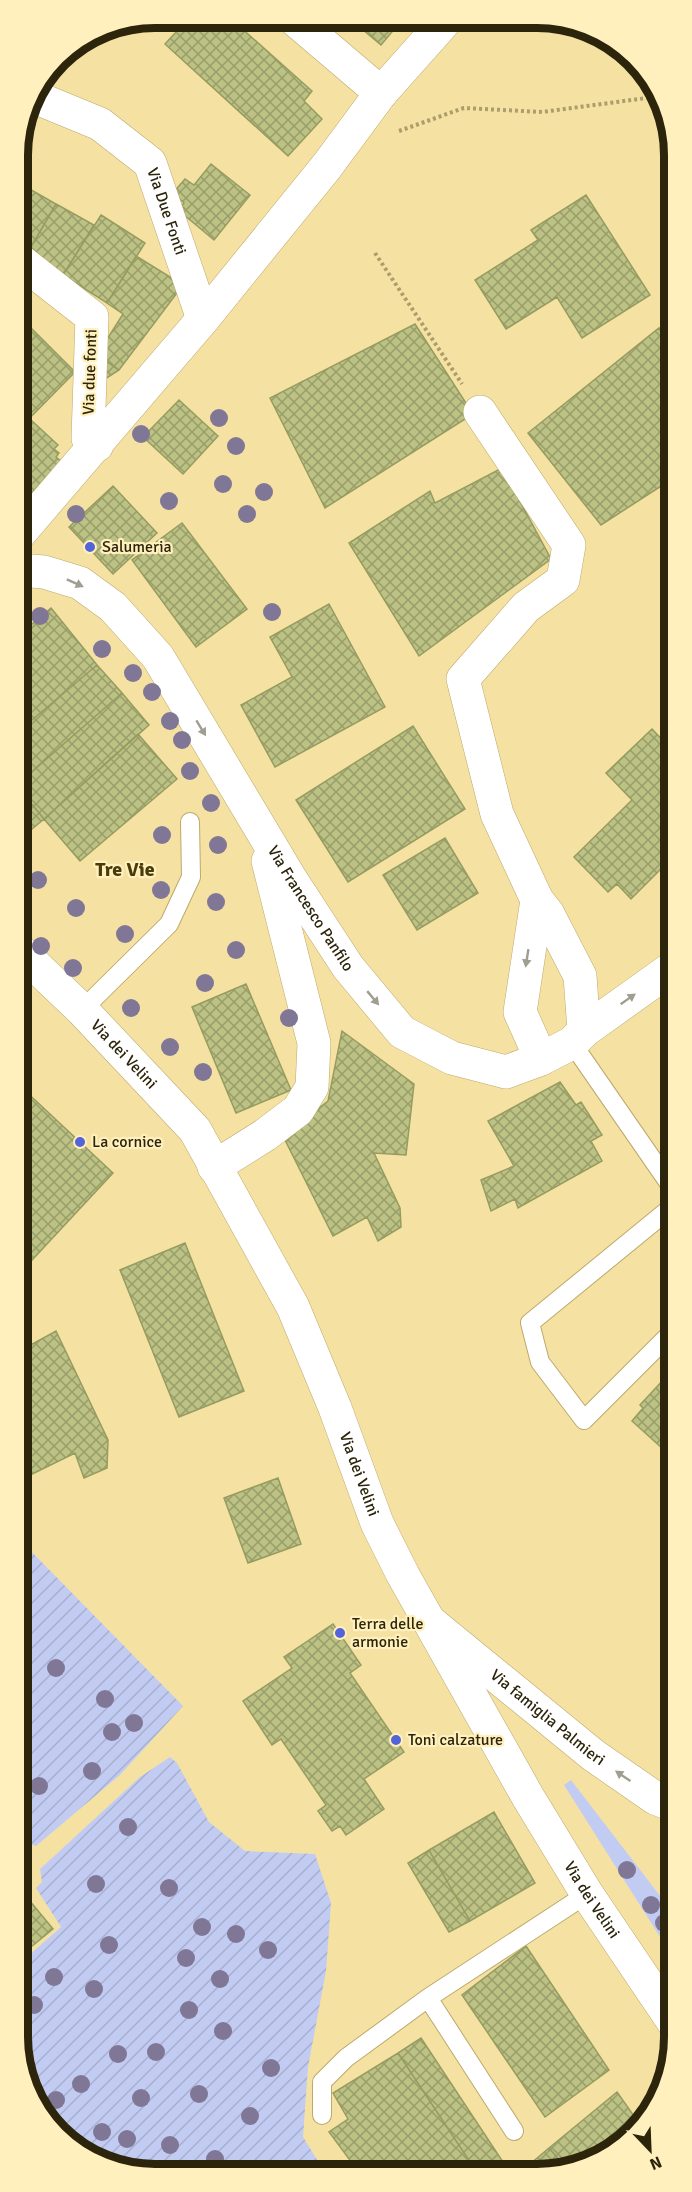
<svg xmlns="http://www.w3.org/2000/svg" width="692" height="2192" font-family="Signika,sans-serif">
<style>
.green{fill:#c2ccf2}
.garden{fill:url(#garden-furrows)}
.building{fill:url(#building-cross-hatch);stroke:#969c5f;stroke-width:1.5}
.lines{fill:none;stroke-linecap:round;stroke-linejoin:round}
.service-casing{stroke:#bca96c;stroke-width:20}
.minor-casing{stroke:#bca96c;stroke-width:34}
.tertiary-casing{stroke:#bca96c;stroke-width:34}
.path{stroke:#ac9d6b;stroke-width:4;stroke-dasharray:3 3;stroke-linecap:butt}
.service{stroke:#fff;stroke-width:18}
.minor{stroke:#fff;stroke-width:33}
.tertiary{stroke:#fff;stroke-width:33}
.tree{fill:#807695}
.oneway{fill:#a09d91}
.poi-dot{fill:#5363d9;stroke:#fff0bd;stroke-width:2}
.labels{text-anchor:middle;dominant-baseline:central;stroke-width:4.5;stroke-linejoin:round;paint-order:stroke}
.street-label{font-size:16px;fill:#2c250b;stroke:#fff0bd}
.poi-label{font-size:16px;fill:#2c250b;stroke:#fff0bd;text-anchor:start}
.quarter-label{font-size:20px;font-weight:bold;fill:#493c0b;stroke:#fff0bd}
.rim{fill:none;stroke:#2c250b;stroke-width:8}
</style>
<defs>
<pattern id="garden-furrows" width="10" height="10" patternUnits="userSpaceOnUse" patternTransform="scale(1.5)"><rect width="10" height="10" fill="#c2ccf2"/><path d="M-1 1l2-2M0 10L10 0M9 11l2-2" fill="none" stroke="#a7afce"/></pattern>
<pattern id="building-cross-hatch" width="8" height="8" patternUnits="userSpaceOnUse" patternTransform="scale(1.5)"><rect width="8" height="8" fill="#bcc284"/><path d="M0 0l8 8M0 8l8-8" fill="none" stroke="#999d6a"/></pattern>
</defs>
<rect width="100%" height="100%" fill="#f5e2a3"/>
<path class="green" d="M571,1780L674,1914V1959L564,1785Z"/>
<path class="garden" d="M20,1540L183,1706L120,1775L36,1846L20,1841Z
M170,1757L177,1763L209,1822L245,1851L315,1854L331,1903L326,1971L308,2067L303,2137L324,2171H128L58,2133L21,2063L20,1963L61,1927L36,1888L42,1882L40,1869L140,1777Z"/>
<path class="building" d="M189,18H230L312,91L304,101L322,119L288,156L165,44Z
M350,19L402,20L381,45Z
M561,21H564L576,28L568,32Z
M211,164L250,195L214,240L178,210L184,203L173,193L185,179L194,185Z
M26,187L56,204L31,247L18,240V200Z
M586,195L650,295L582,338L557,297L506,329L475,280L538,240L531,230Z
M56,204L94,225L63,275L27,254Z
M101,215L145,243L107,303L63,275Z
M136,256L183,285L119,370L97,355L123,314L107,303Z
M19,316L75,372L19,429Z
M415,324L473,414L325,508L270,398Z
M659,328L672,350V479L601,525L528,433Z
M97,355L119,370L105,379Z
M179,400L218,436L183,474L143,437Z
M31,420L58,445L54,449L59,453L56,457L61,461L23,503L19,499V433Z
M502,468L551,559L419,656L349,543L430,491L435,503Z
M113,486L157,533L113,574L69,527Z
M182,523L247,609L196,647L132,560Z
M329,604L385,707L275,767L241,705L292,677L270,637Z
M51,608L97,665L19,731V635Z
M97,665L122,693L19,783V731Z
M122,693L149,725L44,819L19,789V783Z
M413,726L465,809L348,882L296,800Z
M652,729L672,750V858L631,899L617,884L608,892L574,857L632,800L606,773Z
M138,734L177,779L80,861L44,819Z
M19,789L44,819L19,840Z
M445,838L478,893L417,930L383,875Z
M246,984L291,1090L236,1113L192,1007Z
M342,1031L414,1084L406,1155L374,1153L400,1208L401,1227L378,1241L367,1217L333,1236L283,1136L328,1101Z
M560,1082L576,1105L581,1102L602,1135L591,1141L602,1161L518,1208L515,1199L491,1211L481,1180L514,1166L488,1121Z
M19,1085L113,1173L20,1273Z
M185,1243L244,1391L179,1417L120,1270Z
M56,1331L108,1440L107,1468L84,1478L75,1453L20,1480V1398L28,1394L20,1379V1364L27,1361L23,1349Z
M664,1379L673,1387V1458L632,1421L643,1408L640,1405Z
M278,1478L301,1544L248,1563L224,1498Z
M333,1624L361,1665L350,1673L404,1752L364,1779L384,1809L346,1835L340,1826L332,1831L318,1811L326,1805L281,1739L272,1745L243,1701L292,1668L284,1657Z
M494,1812L535,1883L470,1921L429,1850Z
M429,1850L470,1921L449,1932L408,1863Z
M20,1889L53,1929L20,1956Z
M526,1946L609,2070L545,2117L462,1995Z
M421,2038L509,2171H476L398,2053Z
M398,2053L476,2171H358L329,2132L348,2119L333,2093Z
M617,2092L634,2116L578,2163L567,2169L549,2148Z
M634,2116L641,2124L640,2127L578,2163Z
M549,2148L567,2169L563,2171H533L529,2165Z"/>
<g class="lines">
<g class="service-casing">
<path id="service" d="M82,1010L169,924L191,877L190,822
M572,1043L673,1189
M673,1206L530,1323L540,1362L584,1420L673,1331
M428,1998L514,2131
M322,2115V2082L346,2058L428,1998L587,1894"/>
</g>
<g class="minor-casing">
<g id="minor">
<path d="M294,19L381,93"/>
<path id="s1" d="M32,96L100,124L150,163L203,319"/>
<path d="M18,259L92,317L88,438L97,445"/>
<path d="M480,412L569,545L563,580L526,607L463,679L497,814L537,900L548,914L580,976L584,1031"/>
<path d="M19,534L203,319L327,166L381,93L446,20"/>
<path id="s2" d="M19,570L44,572L80,583L113,607L158,657L290,878L348,967L402,1032L452,1058L506,1072L541,1059L572,1043L584,1031L672,968"/>
<path d="M537,900L520,1012L541,1059"/>
<path d="M214,1167L265,1135L298,1110L312,1087L314,1043L268,861"/>
<path id="s3" d="M429,1621L593,1755L655,1798L673,1805"/>
</g>
</g>
<g class="tertiary-casing">
<g id="tertiary">
<path id="s4" d="M19,950L82,1010L195,1130L293,1307L335,1408L377,1523L403,1575L528,1797L587,1894L674,2023"/>
</g>
</g>
<path class="path" d="M399,131L464,108L542,112L654,97
M375,253L462,384"/>
<use href="#service" class="service"/>
<use href="#minor" class="minor"/>
<use href="#tertiary" class="tertiary"/>
</g>
<g class="tree">
<circle cx="219" cy="418" r="9"/>
<circle cx="141" cy="434" r="9"/>
<circle cx="236" cy="446" r="9"/>
<circle cx="223" cy="484" r="9"/>
<circle cx="264" cy="492" r="9"/>
<circle cx="169" cy="501" r="9"/>
<circle cx="76" cy="514" r="9"/>
<circle cx="247" cy="514" r="9"/>
<circle cx="272" cy="612" r="9"/>
<circle cx="40" cy="616" r="9"/>
<circle cx="102" cy="649" r="9"/>
<circle cx="133" cy="673" r="9"/>
<circle cx="152" cy="692" r="9"/>
<circle cx="170" cy="721" r="9"/>
<circle cx="182" cy="740" r="9"/>
<circle cx="190" cy="771" r="9"/>
<circle cx="211" cy="803" r="9"/>
<circle cx="162" cy="835" r="9"/>
<circle cx="218" cy="845" r="9"/>
<circle cx="38" cy="880" r="9"/>
<circle cx="161" cy="890" r="9"/>
<circle cx="216" cy="902" r="9"/>
<circle cx="76" cy="908" r="9"/>
<circle cx="125" cy="934" r="9"/>
<circle cx="41" cy="946" r="9"/>
<circle cx="236" cy="950" r="9"/>
<circle cx="73" cy="968" r="9"/>
<circle cx="205" cy="983" r="9"/>
<circle cx="131" cy="1008" r="9"/>
<circle cx="289" cy="1018" r="9"/>
<circle cx="170" cy="1047" r="9"/>
<circle cx="203" cy="1072" r="9"/>
<circle cx="56" cy="1668" r="9"/>
<circle cx="105" cy="1699" r="9"/>
<circle cx="134" cy="1723" r="9"/>
<circle cx="112" cy="1732" r="9"/>
<circle cx="92" cy="1771" r="9"/>
<circle cx="39" cy="1786" r="9"/>
<circle cx="128" cy="1827" r="9"/>
<circle cx="627" cy="1870" r="9"/>
<circle cx="96" cy="1884" r="9"/>
<circle cx="169" cy="1888" r="9"/>
<circle cx="651" cy="1905" r="9"/>
<circle cx="664" cy="1923" r="9"/>
<circle cx="202" cy="1927" r="9"/>
<circle cx="236" cy="1934" r="9"/>
<circle cx="109" cy="1945" r="9"/>
<circle cx="268" cy="1950" r="9"/>
<circle cx="186" cy="1958" r="9"/>
<circle cx="54" cy="1977" r="9"/>
<circle cx="220" cy="1979" r="9"/>
<circle cx="94" cy="1989" r="9"/>
<circle cx="34" cy="2005" r="9"/>
<circle cx="189" cy="2010" r="9"/>
<circle cx="223" cy="2031" r="9"/>
<circle cx="156" cy="2052" r="9"/>
<circle cx="118" cy="2054" r="9"/>
<circle cx="271" cy="2068" r="9"/>
<circle cx="81" cy="2084" r="9"/>
<circle cx="199" cy="2094" r="9"/>
<circle cx="141" cy="2098" r="9"/>
<circle cx="56" cy="2100" r="9"/>
<circle cx="250" cy="2116" r="9"/>
<circle cx="102" cy="2132" r="9"/>
<circle cx="127" cy="2139" r="9"/>
<circle cx="170" cy="2145" r="9"/>
<circle cx="215" cy="2159" r="9"/>
</g>
<defs><path id="oneway-solid" d="M-6-.8H1V-3.2L6.5 0L1 3.2V.8H-6Z" transform="scale(1.5)"/></defs>
<g class="oneway">
<use href="#oneway-solid" transform="translate(75 583) rotate(24)"/>
<use href="#oneway-solid" transform="translate(201 728) rotate(59)"/>
<use href="#oneway-solid" transform="translate(527 958) rotate(99)"/>
<use href="#oneway-solid" transform="translate(373 998) rotate(50)"/>
<use href="#oneway-solid" transform="translate(628 999) rotate(-35)"/>
<use href="#oneway-solid" transform="translate(623 1776) rotate(-146)"/>
</g>
<g class="poi-dot">
<circle cx="90" cy="547" r="6"/>
<circle cx="80" cy="1142" r="6"/>
<circle cx="340" cy="1633" r="6"/>
<circle cx="396" cy="1740" r="6"/>
</g>
<g class="labels">
<g class="street-label">
<text stroke="none"><textPath href="#s1" startOffset="188">Via Due Fonti</textPath></text>
<text transform="translate(90 372) rotate(-88)">Via due fonti</text>
<text stroke="none"><textPath href="#s2" startOffset="465">Via Francesco Panfilo</textPath></text>
<text stroke="none"><textPath href="#s4" startOffset="148">Via dei Velini</textPath></text>
<text stroke="none"><textPath href="#s4" startOffset="634">Via dei Velini</textPath></text>
<text stroke="none"><textPath href="#s3" startOffset="153">Via famiglia Palmieri</textPath></text>
<text stroke="none"><textPath href="#s4" startOffset="1120">Via dei Velini</textPath></text>
</g>
<g class="poi-label">
<text x="102" y="547">Salumeria</text>
<text x="92" y="1142">La cornice</text>
<text x="352" y="1624">Terra delle<tspan x="352" dy="18">armonie</tspan></text>
<text x="408" y="1740">Toni calzature</text>
</g>
<g class="quarter-label">
<text x="125" y="869">Tre Vie</text>
</g>
</g>
<path d="M0 0H692V2192H0ZM155 28H537A127 127 0 0 1 664 155V2037A127 127 0 0 1 537 2164H155A127 127 0 0 1 28 2037V155A127 127 0 0 1 155 28Z" fill="#fff0bd" fill-rule="evenodd"/>
<path class="rim" d="M155 28H537A127 127 0 0 1 664 155V2037A127 127 0 0 1 537 2164H155A127 127 0 0 1 28 2037V155A127 127 0 0 1 155 28Z"/>
<g transform="translate(650 2150) rotate(157)" stroke="#fff0bd" stroke-width="4.5" paint-order="stroke">
<path d="M0-4.5L10 22L0 15L-10 22Z" fill="#2c250b"/>
<text y="-9" font-size="16" font-weight="bold" text-anchor="middle" fill="#2c250b">N</text>
</g>
</svg>
